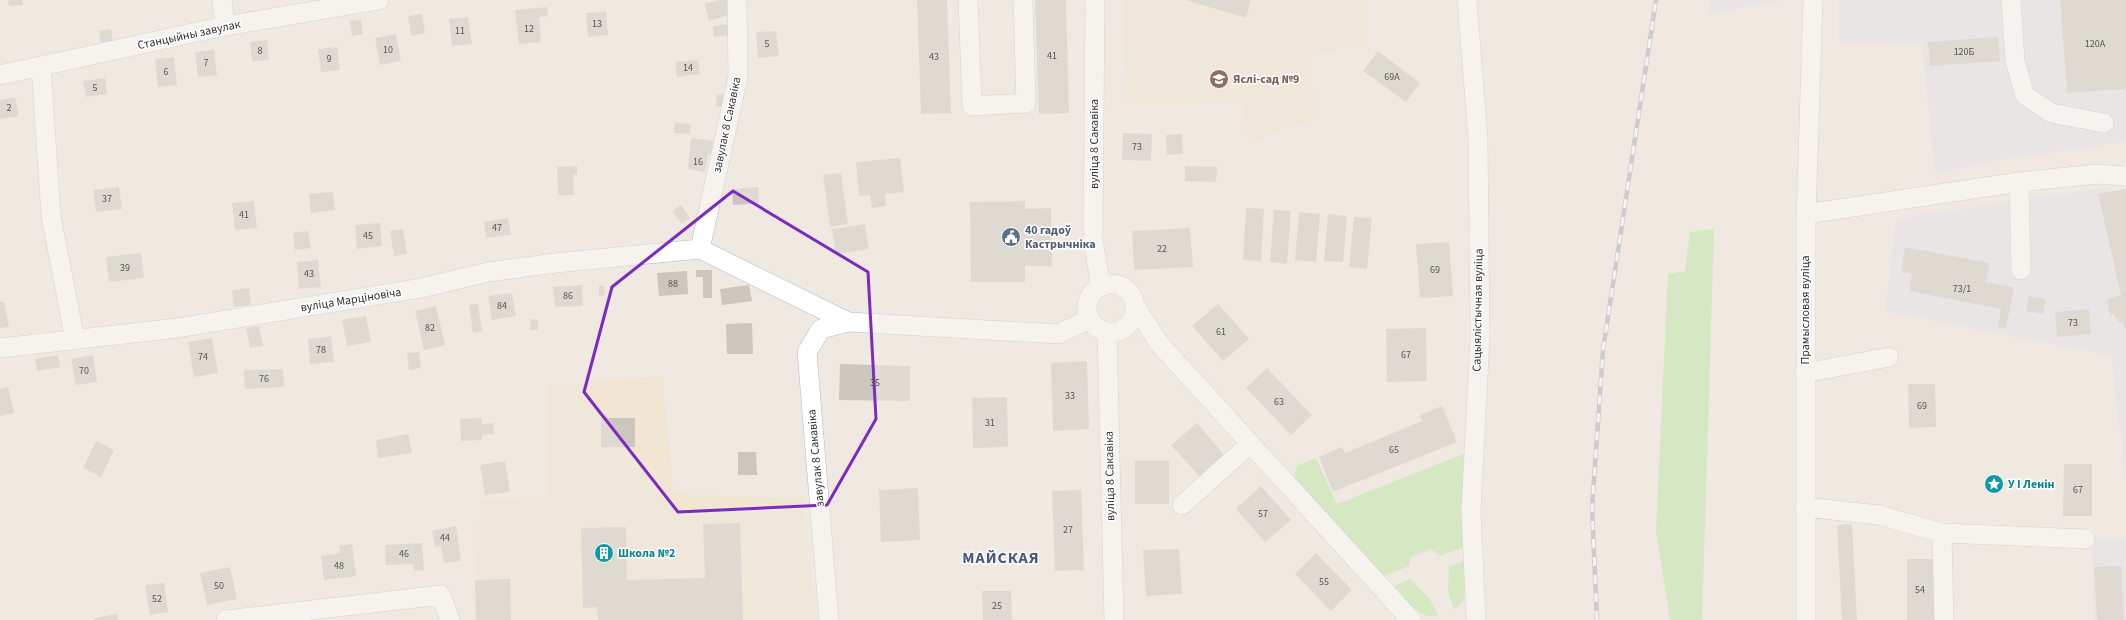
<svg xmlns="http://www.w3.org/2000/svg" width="2126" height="620" font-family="'Source Sans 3',sans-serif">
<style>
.industrial{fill:#e3e1e8}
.education{fill:#f0e6d1}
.green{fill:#b6e59e}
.building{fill:#cbc7bf}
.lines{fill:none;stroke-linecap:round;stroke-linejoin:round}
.minor-casing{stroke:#b4b7c1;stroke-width:20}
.minor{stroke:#fff;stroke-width:19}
.rail-casing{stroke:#a3a6b8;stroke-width:4.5}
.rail{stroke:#fff;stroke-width:3;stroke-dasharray:9;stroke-linecap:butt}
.marked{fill:none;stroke:#7b2cbf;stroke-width:3;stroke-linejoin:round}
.labels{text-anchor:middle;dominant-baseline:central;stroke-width:3;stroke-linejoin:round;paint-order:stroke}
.number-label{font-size:10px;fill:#555452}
.street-label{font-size:12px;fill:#2e2e2e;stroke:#fff}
.education-label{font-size:12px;font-weight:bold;fill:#785e54;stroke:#fff;text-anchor:start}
.service-label{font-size:12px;font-weight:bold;fill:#4e5e75;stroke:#fff;text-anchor:start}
.culture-label{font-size:12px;font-weight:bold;fill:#0d838f;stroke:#fff;text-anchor:start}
.district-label{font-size:16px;font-weight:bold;letter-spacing:1px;fill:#4d5680;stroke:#fff}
</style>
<rect width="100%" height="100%" fill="#efe9e1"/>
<path class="industrial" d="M1711,0H1784L1709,14Z
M1839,0H2126V142L1985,162L1935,174L1922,43L1839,42Z
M2110,187L2112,192L2126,189V483L2111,356L1885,311L1896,219Z
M2092,537L2126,538V620H2093Z"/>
<path class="education" d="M1122,0H1366V46L1310,55L1315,119L1248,144L1243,104L1127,106Z
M662,377L674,494L803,499L817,620H476L475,580L481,500L547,497V383Z"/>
<path class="green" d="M1714,229L1702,620H1670L1656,532L1668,274L1685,271L1690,232Z
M1468,452L1464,547L1440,556L1431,549L1411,557L1409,566L1384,576L1296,481L1295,473L1297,466L1316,458L1337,504Z
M1467,560C1467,578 1472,598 1454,609L1448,591L1449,566Z
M1410,579L1429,598L1439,616C1418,620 1407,600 1394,586Z"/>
<path class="building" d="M8,0H22L23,5L9,6Z
M719,0H729L733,14L709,21L705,4Z
M917,0H947L951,113L921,114Z
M1035,0H1066L1069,113L1039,114Z
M1185,0H1251L1246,18Z
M2060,0H2126V93L2124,89L2067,93Z
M547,7L548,16L539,17L541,42L519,44L515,10Z
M606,12L608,35L588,37L586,13Z
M422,14L425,33L411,36L408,16Z
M468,17L472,44L452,46L449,19Z
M361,20L363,34L352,36L350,21Z
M730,24L732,35L714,37L713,26Z
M111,29L113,43L101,45L99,31Z
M776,31L779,56L758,58L756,32Z
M396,34L401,61L380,65L375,38Z
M1998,37L2000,61L1930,66L1928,42Z
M267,40L269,60L252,61L250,42Z
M337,47L340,70L321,72L318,49Z
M214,50L217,75L198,77L195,52Z
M1378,51L1420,83L1406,102L1363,71Z
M174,57L177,85L158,87L155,59Z
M698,60L700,74L677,77L675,62Z
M105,78L107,94L86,97L83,81Z
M717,94L730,95L729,108L716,106Z
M15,97L19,116L0,119V100Z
M675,123L691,124L690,134L674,133Z
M1123,133L1152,134L1151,161L1122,160Z
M1182,134L1183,154L1167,155L1166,135Z
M691,138L713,141L712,154H708L705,172L688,169Z
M900,158L904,192L885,194L886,206L872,208L870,195L859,196L856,162Z
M577,166V174H573L574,195H558L557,167Z
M1185,166L1217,167L1216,182L1185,181Z
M841,173L848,224L830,227L823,175Z
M119,187L122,209L96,212L93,190Z
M758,187L759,203L733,205L732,189Z
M2126,189V328L2124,329L2123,322L2118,323L2114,314L2110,316L2107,299L2121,295L2098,194Z
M333,192L335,210L311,213L309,194Z
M254,201L257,228L235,230L232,203Z
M1025,201V209L1051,208L1052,266H1025V282H971L970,202Z
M681,205L690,218L682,224L672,211Z
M1246,208L1264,209L1261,261L1243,260Z
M1274,210L1291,211L1287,264L1270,262Z
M1299,212L1320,214L1316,262L1295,260Z
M1328,214L1347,216L1343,262L1324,261Z
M1354,217L1372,218L1367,269L1349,267Z
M508,218L511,235L486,238L484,222Z
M380,223L382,246L357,249L355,225Z
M865,224L869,249L836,254L832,229Z
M1190,228L1193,267L1134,270L1132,231Z
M403,229L407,254L394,256L390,231Z
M308,231L311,248L295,250L293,233Z
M1449,242L1453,296L1420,298L1416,244Z
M1905,247L1990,263L1986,282L2014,287L2006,329L1998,327L2001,309L1909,291L1912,274L1901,272Z
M141,253L144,278L109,282L106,257Z
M318,260L321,287L299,289L297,262Z
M696,270H712V298H703V277H696Z
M687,271L688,294L659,296L657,273Z
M582,285L583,306L555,307L553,287Z
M749,285L752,301L722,305L720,289Z
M599,286H604L605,295L599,296Z
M249,288L251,305L234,307L232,290Z
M512,293L516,316L492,320L488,296Z
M2029,296L2046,299L2043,314L2026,311Z
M0,302H4L9,327L0,328Z
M478,304L482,331L473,333L469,305Z
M1218,304L1249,339L1223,361L1192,326Z
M436,306L445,345L424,350L415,311Z
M2089,309L2091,334L2057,337L2055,312Z
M366,316L371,342L347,346L342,320Z
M531,319L538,320V330H530Z
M752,323L753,354H727L726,324Z
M259,326L263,346L250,348L246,328Z
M1426,328L1427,381L1387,382L1386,329Z
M331,336L334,362L310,364L308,339Z
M212,338L218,373L194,377L188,342Z
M419,352L421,368L409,370L407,353Z
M58,355L60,367L37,371L35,359Z
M93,355L97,382L76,385L71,359Z
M1087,361L1089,429L1053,431L1051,363Z
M840,364L910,366V401L839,400Z
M1267,368L1312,415L1291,435L1246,388Z
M283,369L284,387L245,389L244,370Z
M1908,384H1935L1936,427L1909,428Z
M8,387L14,413L0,416V389Z
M1007,397L1008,447L973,448L972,398Z
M1442,406L1457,442L1333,492L1319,457L1342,447L1345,453L1422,421L1420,415Z
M482,418V424L493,423L494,434L482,435V440L461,441L460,419Z
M601,418H635V447H601Z
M1197,423L1226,457L1201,478L1171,445Z
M408,434L412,453L378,458L376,440Z
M96,441L114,450L101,477L83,468Z
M738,452H756L757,475H738Z
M505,461L510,492L485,495L480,465Z
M1135,461H1169V504H1135Z
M2064,464H2092V516H2063Z
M1261,486L1291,520L1265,542L1236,509Z
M918,488L920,540L881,542L879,490Z
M1081,490L1084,570L1055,571L1052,491Z
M740,523L743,620H598L597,607L583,608L581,528L626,527L627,580L705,578L703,524Z
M1852,524L1857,620H1842L1837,525Z
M456,526L461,561L444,563L441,546L435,547L432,531Z
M422,543L424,570L414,571L413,564L386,565L385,545Z
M352,544L356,576L324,580L321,556L340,553L339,546Z
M1179,549L1182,594L1146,596L1143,550Z
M1316,553L1352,590L1331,611L1295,574Z
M1907,559H1934V620H1907Z
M2121,566L2124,620H2097L2094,567Z
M230,567L237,599L207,605L200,573Z
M510,579L511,620H476L475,580Z
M164,583L168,612L150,615L145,585Z
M982,591H1011L1012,620H983Z
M117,614L118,620H94V618Z"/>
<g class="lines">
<g class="minor-casing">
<path id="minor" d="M222,0L225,26
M968,0L972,106L1026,103L1023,0
M1095,0L1093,240L1101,287
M1467,0L1478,138L1480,338L1471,511L1476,620
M2011,0L2015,61L2025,95L2051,113L2104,123
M41,66L51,216L75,340
M0,75L225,26L379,0
M2019,182L2021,270
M1806,214L2019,182L2097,174L2126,176
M700,249L848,322L1058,334L1089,319
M700,249L738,77L737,0
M1087 308a24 24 0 1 1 48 0a24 24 0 1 1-48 0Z
M1135,305L1158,342L1411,620
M1107,332L1114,620
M0,348L177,328L421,288L488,272L555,263L700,249
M1805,373L1889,357
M1182,505L1250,444
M1805,507L1879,515L1942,533L2085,539
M1942,533L1944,620
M226,620L441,595L450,620
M829,620L807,352L821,329L848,322
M1806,620V218L1813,0"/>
</g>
<use href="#minor" class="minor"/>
<g class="rail-casing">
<path id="rail" d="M1597,620L1592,508L1603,350L1656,0"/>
</g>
<use href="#rail" class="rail"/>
</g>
<path d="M0 0H2126V620H0ZM733,191L868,272L876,419L827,505L678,512L584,392L612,287Z" fill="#efe9e1" fill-opacity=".55" fill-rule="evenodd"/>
<path class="marked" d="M733,191L868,272L876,419L827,505L678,512L584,392L612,287Z"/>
<defs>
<g id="school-disc" transform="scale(1)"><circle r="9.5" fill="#8d6e63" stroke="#fff"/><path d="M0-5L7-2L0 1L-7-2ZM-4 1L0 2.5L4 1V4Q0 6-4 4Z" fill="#fff"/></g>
<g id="civic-disc" transform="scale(1)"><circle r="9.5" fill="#5c6f8a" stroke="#fff"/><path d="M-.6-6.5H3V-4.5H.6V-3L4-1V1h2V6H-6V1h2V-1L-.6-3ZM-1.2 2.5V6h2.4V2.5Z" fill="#fff"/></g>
<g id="sight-disc" transform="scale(1)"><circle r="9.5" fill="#0f9aa8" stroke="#fff"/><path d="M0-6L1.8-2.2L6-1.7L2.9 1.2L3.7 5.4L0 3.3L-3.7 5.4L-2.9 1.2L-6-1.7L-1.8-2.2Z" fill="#fff"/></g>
<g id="building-disc" transform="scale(1)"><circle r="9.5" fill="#0f9aa8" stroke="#fff"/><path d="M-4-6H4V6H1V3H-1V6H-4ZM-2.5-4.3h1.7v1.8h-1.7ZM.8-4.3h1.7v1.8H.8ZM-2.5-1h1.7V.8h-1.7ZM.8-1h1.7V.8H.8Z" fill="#fff"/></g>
</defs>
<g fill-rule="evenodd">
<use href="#school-disc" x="1219" y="79"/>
<use href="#civic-disc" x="1011" y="237"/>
<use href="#sight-disc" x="1994" y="484"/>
<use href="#building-disc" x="604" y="553"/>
</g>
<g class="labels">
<g class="number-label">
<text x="597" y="24">13</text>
<text x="529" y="29">12</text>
<text x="460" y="31">11</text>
<text x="767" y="44">5</text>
<text x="2095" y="44">120А</text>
<text x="388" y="50">10</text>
<text x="260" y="51">8</text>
<text x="1964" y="52">120Б</text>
<text x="1052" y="56">41</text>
<text x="934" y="57">43</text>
<text x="329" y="59">9</text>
<text x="206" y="63">7</text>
<text x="688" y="68">14</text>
<text x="166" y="72">6</text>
<text x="1392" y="77">69А</text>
<text x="95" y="88">5</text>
<text x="9" y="108">2</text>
<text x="1137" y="147">73</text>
<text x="698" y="162">16</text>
<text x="107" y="199">37</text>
<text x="244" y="215">41</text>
<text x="497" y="228">47</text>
<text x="368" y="236">45</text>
<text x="1162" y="249">22</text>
<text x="125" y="268">39</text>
<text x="1435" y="270">69</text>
<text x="309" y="274">43</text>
<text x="673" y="284">88</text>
<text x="1962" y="289">73/1</text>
<text x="568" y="296">86</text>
<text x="502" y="306">84</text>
<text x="2073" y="323">73</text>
<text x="430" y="328">82</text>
<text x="1221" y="332">61</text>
<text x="321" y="350">78</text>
<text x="1406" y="355">67</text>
<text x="203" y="357">74</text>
<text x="84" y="371">70</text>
<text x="264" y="379">76</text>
<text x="875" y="383">35</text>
<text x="1070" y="396">33</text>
<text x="1279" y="402">63</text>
<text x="1922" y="406">69</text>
<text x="990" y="423">31</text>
<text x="1394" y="450">65</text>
<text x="2078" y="490">67</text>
<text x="1263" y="514">57</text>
<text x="1068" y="530">27</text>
<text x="445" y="538">44</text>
<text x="404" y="554">46</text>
<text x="339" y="566">48</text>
<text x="1324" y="582">55</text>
<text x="219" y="586">50</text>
<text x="1920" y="590">54</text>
<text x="157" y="599">52</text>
<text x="997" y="606">25</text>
</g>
<g class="street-label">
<text transform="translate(189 35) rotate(-12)">Станцыйны завулак</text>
<text transform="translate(727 125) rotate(-78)">завулак 8 Сакавіка</text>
<text transform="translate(1094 144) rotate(-90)">вуліца 8 Сакавіка</text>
<text transform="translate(351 300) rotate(-9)">вуліца Марціновіча</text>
<text transform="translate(1478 310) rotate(-89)">Сацыялістычная вуліца</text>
<text transform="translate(1805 310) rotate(-90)">Прамысловая вуліца</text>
<text transform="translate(816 458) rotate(-95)">завулак 8 Сакавіка</text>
<text transform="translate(1110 476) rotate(-91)">вуліца 8 Сакавіка</text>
</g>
<g class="education-label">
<text x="1233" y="79">Яслі-сад №9</text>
</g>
<g class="service-label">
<text x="1025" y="230">40 гадоў<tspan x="1025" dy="14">Кастрычніка</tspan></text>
</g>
<g class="culture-label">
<text x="2008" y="484">У І Ленін</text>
<text x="618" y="553">Школа №2</text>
</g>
<g class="district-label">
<text x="1001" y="558">МАЙСКАЯ</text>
</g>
</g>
</svg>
